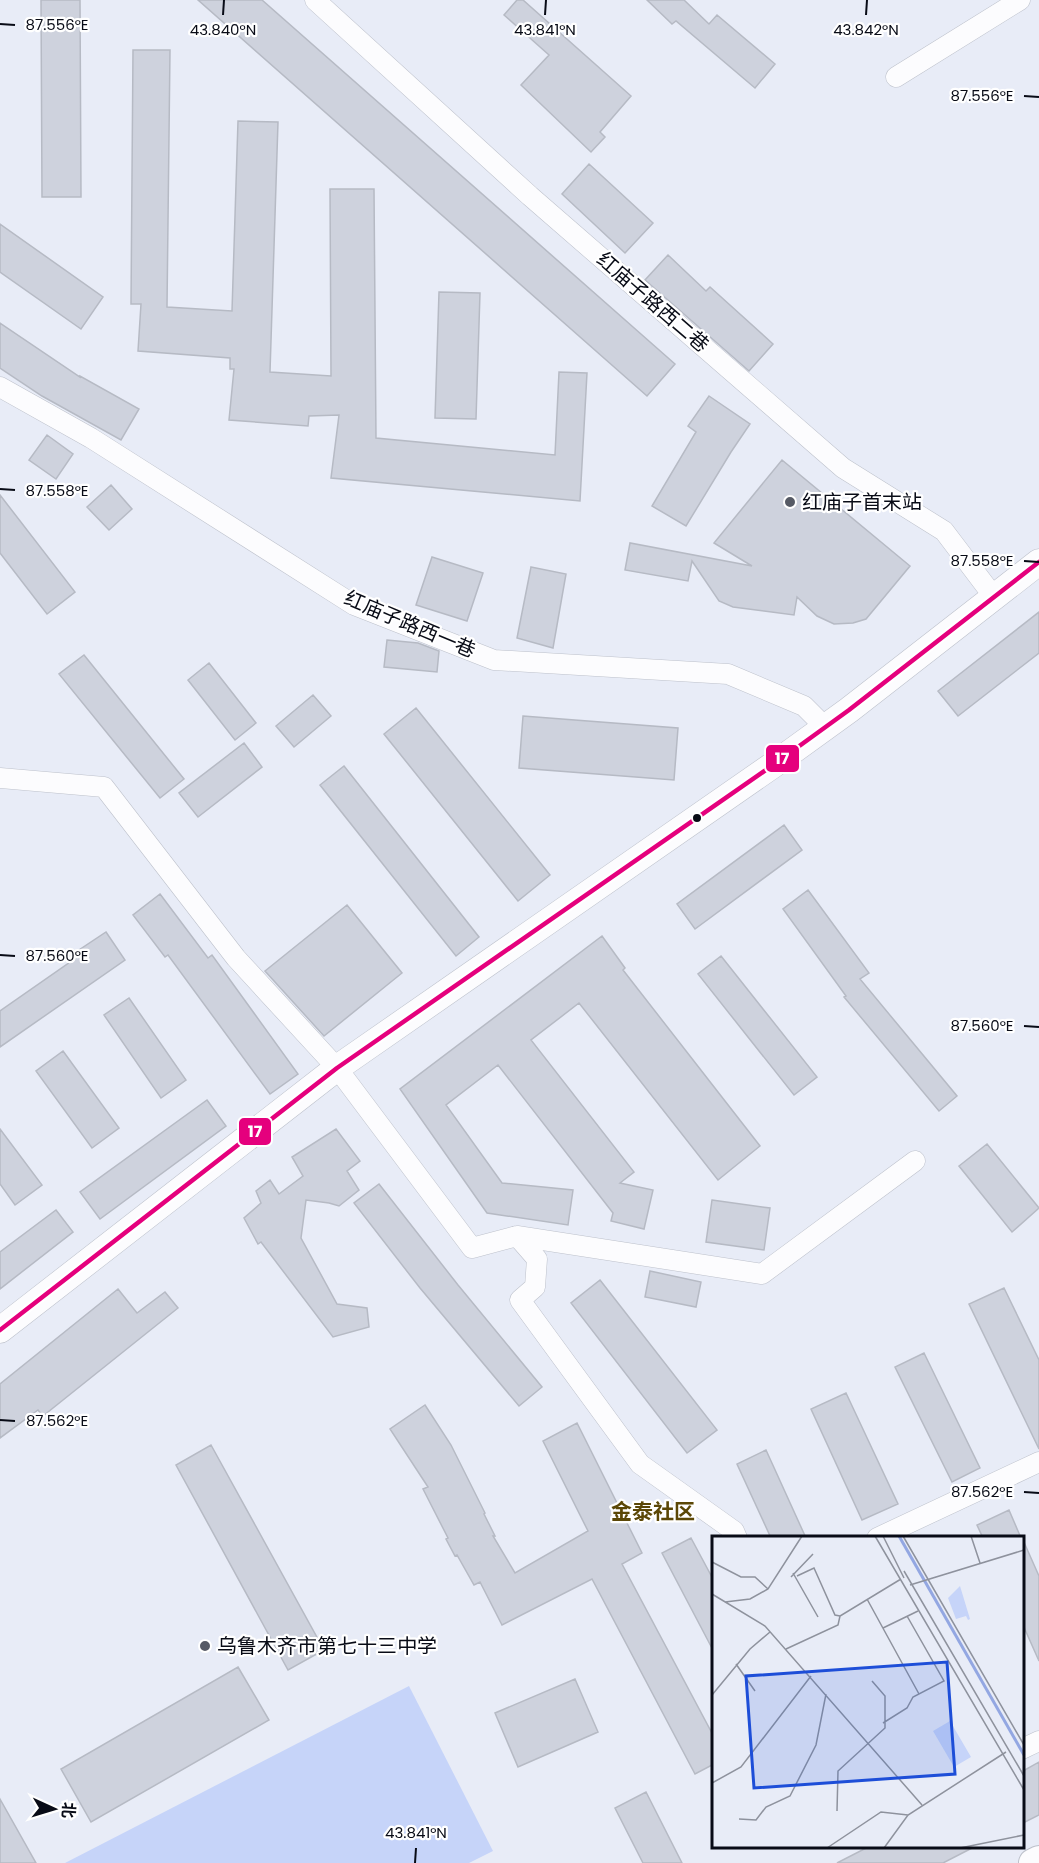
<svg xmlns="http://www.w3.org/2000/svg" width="1039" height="1863" font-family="Poppins,'Noto Sans SC',sans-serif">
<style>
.green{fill:#c6d4f9}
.building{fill:#ced2dd;stroke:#b6bac4;stroke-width:1.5}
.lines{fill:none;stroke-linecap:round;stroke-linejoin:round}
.minor-casing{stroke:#bdc1cb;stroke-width:21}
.tertiary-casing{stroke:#bdc1cb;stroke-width:27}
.secondary-casing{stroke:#bdc1cb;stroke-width:30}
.minor{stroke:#fcfcfe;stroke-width:20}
.tertiary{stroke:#fcfcfe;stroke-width:26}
.secondary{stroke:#fcfcfe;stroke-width:28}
.bus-1-casing{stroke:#fff;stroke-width:9}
.bus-1{stroke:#e5007d;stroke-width:4.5}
.ticks{fill:none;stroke:#080b16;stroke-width:2}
.poi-dot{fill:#565a65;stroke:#fff;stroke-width:2}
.bus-dot{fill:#080b16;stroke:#fff;stroke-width:2}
.labels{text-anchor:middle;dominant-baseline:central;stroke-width:4.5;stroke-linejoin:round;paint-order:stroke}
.street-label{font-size:20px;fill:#080b16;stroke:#fff}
.poi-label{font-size:20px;fill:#080b16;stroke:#fff;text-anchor:start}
.neighbourhood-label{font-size:21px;font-weight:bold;fill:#5b4706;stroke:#fff}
.inset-river{fill:none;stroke:#93a7e2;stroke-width:3}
.inset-road{fill:none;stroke:#8e929d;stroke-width:1.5}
.view{fill:#1d4ed8;fill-opacity:0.15;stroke:#1d4ed8;stroke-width:3}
.inset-edge{fill:none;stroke:#080b16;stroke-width:3}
.ticks-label{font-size:15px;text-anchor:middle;fill:#080b16;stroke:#fff;stroke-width:4.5;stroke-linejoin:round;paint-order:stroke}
.line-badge{stroke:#fff;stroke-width:2}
.badge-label{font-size:16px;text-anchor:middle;font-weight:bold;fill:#fff}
</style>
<rect width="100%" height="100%" fill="#e8ecf7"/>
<path class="green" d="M409,1686L493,1851L469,1863H65Z"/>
<path class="building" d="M41,0H80L81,197H42Z
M198,0H262L675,364L647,396Z
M517,0H523L631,96L600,132L605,137L591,152L521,85L549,55L504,15Z
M647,0H684L709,24L717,15L775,64L755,88L676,21L672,24Z
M133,50H170L167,307L232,311L238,121L278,122L270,372L331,376L330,189H374L376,438L555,455L559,372L587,373L580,501L331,478L339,415L309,416L308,426L229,420L234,369H230V358L138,351L141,304H131Z
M589,164L653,223L625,253L562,194Z
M0,224L103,297L81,329L0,272Z
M668,255L706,291L710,287L773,344L749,371L645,280Z
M439,292L480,293L476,419L435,418Z
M0,323L80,377V376L139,409L121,440L42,396L0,368Z
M709,396L750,424L731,452L686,526L652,506L696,432L688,426Z
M47,435L73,454L56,479L29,460Z
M782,460L910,566L866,619L853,623L834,624L817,616L797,597L794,615L733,607L719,601L692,561L688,581L625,570L630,543L752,566L714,543Z
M111,485L132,509L109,530L87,507Z
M0,495L75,592L47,614L0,553Z
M432,557L483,573L467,621L416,605Z
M531,567L566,574L553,648L517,638Z
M1039,612V653L958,716L938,691Z
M387,640L418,643L439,651L437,672L384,667Z
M84,655L184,779L160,798L59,674Z
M209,663L256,723L235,740L188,680Z
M313,695L331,716L294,747L276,726Z
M416,708L550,875L518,901L384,734Z
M523,716L678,728L674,780L519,768Z
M244,743L262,767L198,817L179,793Z
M344,766L479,937L456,956L320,785Z
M784,825L802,850L695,929L677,904Z
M808,890L869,973L860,979L957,1096L939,1111L844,997L846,996L783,909Z
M160,894L208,958L212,955L298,1074L270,1094L168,955L165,957L133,915Z
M347,905L402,973L324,1036L265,971Z
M106,932L125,960L0,1047V1011L70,962L67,958Z
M602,936L625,968L623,970L760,1146L718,1180L579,1003L531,1040L634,1172L620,1183L653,1190L644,1229L611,1221L613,1213L498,1065L446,1105L502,1183L573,1190L568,1225L487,1213L400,1089Z
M721,956L817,1077L794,1095L698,974Z
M129,998L186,1080L161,1098L104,1015Z
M63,1051L119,1128L92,1148L36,1071Z
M207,1100L226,1126L100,1219L80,1192Z
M0,1129L42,1185L15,1205L0,1184Z
M336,1129L360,1161L347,1171L359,1190L339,1206L329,1203L306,1200L301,1238L337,1304L367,1308L369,1327L333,1337L261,1242L258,1244L244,1218L261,1203L256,1191L270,1180L279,1194L303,1176L292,1157Z
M987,1144L1039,1208L1012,1232L959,1166Z
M379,1184L458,1285L542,1387L519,1406L420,1288L354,1203Z
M712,1200L770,1208L764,1250L706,1242Z
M56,1210L73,1232L0,1289V1252Z
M650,1271L701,1282L696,1307L645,1297Z
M600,1280L717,1430L687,1453L571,1303Z
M1004,1288L1039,1360V1449L969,1304Z
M118,1289L137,1313L165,1292L178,1308L43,1416L38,1410L0,1438V1384Z
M924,1353L980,1468L952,1482L895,1367Z
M846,1393L898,1504L862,1520L811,1409Z
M425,1405L451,1445L485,1513L484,1514L495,1536H493L515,1573L588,1531L543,1441L577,1423L642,1553L622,1564L714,1737V1764L695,1774L592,1579L502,1625L480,1582L474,1585L457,1555L455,1556L446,1539L448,1538L423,1489L428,1487L390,1429Z
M211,1445L324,1650L288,1670L176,1465Z
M766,1450L806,1538H771L737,1464Z
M1009,1510L1021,1538H983L977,1525Z
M691,1538L714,1581V1652L662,1553Z
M1023,1540L1039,1576V1661L1023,1625Z
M238,1667L269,1720L91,1822L61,1769Z
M575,1679L598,1732L518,1767L495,1713Z
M1039,1762V1815L1023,1823V1771Z
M646,1792L682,1863H643L615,1808Z
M0,1799L36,1863H0Z
M870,1846H976L943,1863H837Z"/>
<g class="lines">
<g class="minor-casing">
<path id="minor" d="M315,0L530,196L843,468L944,531L994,597
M896,77L1020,0
M0,387L91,438L354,605L494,660L728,674L804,706L825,727
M0,778L104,787L236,958L337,1068L472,1248L517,1236L762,1274L915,1161
M517,1236L537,1259L535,1287L520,1300L640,1464L734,1531L737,1538
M877,1538L1039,1462
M1022,1749L1039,1741"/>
</g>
<g class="tertiary-casing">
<path id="tertiary" d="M0,1330L337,1068L773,765L849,710L1039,562"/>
</g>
<g class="secondary-casing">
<path id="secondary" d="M1033,1863L1039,1860"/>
</g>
<use href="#minor" class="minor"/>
<use href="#tertiary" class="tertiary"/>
<use href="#secondary" class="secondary"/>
<g class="bus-1-casing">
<path id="bus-1" d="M0,1330L337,1068L773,765L849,710L1039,562"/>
</g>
<use href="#bus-1" class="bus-1"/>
</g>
<path class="ticks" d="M223,15L224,0M545,15L546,0M866,15L867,0M0,24L15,25M1024,96L1039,97M0,489L15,490M1024,561L1039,562M0,955L15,956M1024,1026L1039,1027M0,1420L15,1421M1024,1492L1039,1493M415,1863L416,1848"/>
<g class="poi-dot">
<circle cx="790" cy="502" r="6"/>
<circle cx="205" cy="1646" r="6"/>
</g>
<circle class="bus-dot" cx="697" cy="818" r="5"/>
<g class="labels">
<g class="street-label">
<text transform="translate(653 302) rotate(41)">红庙子路西二巷</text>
<text transform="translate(410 624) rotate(23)">红庙子路西一巷</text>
</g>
<g class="poi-label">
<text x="802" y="502">红庙子首末站</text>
<text x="217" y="1646">乌鲁木齐市第七十三中学</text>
</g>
<g class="neighbourhood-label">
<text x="653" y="1511">金泰社区</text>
</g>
</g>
<g transform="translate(712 1536)">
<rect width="312" height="312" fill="#e8ecf7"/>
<path d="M248,50L258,83L256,84L254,80L244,83L236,62ZM238,185L259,221L242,231L221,195Z" fill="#c6d4f9"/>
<path class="inset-river" d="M187,0L312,219"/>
<path class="inset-road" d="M163,0L312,254M171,0L192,42M191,0L312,209M259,0L268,27M0,26L29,41H43L56,53M192,35L312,240M81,37L106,81M85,40L102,32L123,79L128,80M79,41L101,18M198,49L312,14M0,58L53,90L210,269M155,63L207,158M13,66L38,63L56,53L90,0M171,92L206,75M74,113L126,89L128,80L189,43M24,128L43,155M0,159L38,113L58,96M171,187L195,172L201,161L232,145L195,80M0,247L29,231L99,140M125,275L126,235L173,192V160L160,145M27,283L44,284L54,271L78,260L104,209L114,158M115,312L169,276L196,279M172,312L196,279L294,216M248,312L312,299"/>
<path class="view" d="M235,126L243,238L42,252L34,140Z"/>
<rect width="312" height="312" class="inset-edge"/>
</g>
<g class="ticks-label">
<text x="57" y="30">87.556°E</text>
<text x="223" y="35">43.840°N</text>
<text x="545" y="35">43.841°N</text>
<text x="866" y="35">43.842°N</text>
<text x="982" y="101">87.556°E</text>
<text x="57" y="496">87.558°E</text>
<text x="982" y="566">87.558°E</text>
<text x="57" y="961">87.560°E</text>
<text x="982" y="1031">87.560°E</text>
<text x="57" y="1426">87.562°E</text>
<text x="982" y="1497">87.562°E</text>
<text x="416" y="1838">43.841°N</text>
</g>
<g class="line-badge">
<rect x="765" y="744" width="35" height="29" rx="6" fill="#e5007d"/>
<rect x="238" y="1117" width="34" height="29" rx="6" fill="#e5007d"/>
</g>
<g class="badge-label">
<text x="782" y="764">17</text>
<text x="255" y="1137">17</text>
</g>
<g transform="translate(54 1809) rotate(94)" stroke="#ffffff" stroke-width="4.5" paint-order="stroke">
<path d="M0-4.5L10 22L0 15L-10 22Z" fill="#080b16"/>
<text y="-9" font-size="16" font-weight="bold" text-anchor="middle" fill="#080b16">北</text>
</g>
</svg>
